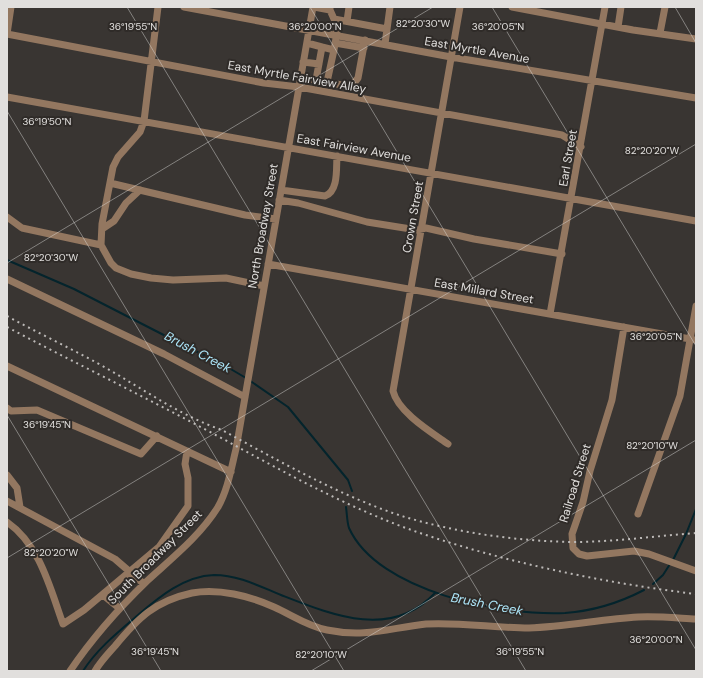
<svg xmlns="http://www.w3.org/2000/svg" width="703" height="678" font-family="'DM Sans',sans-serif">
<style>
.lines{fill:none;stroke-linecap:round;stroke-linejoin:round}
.stream{stroke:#04242c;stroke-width:2}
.minor{stroke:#937760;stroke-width:7}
.rail{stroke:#bcb9b7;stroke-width:2;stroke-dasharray:2 4;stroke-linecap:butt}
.ticks{fill:none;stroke:#e1dfdd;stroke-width:1;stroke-opacity:0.45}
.labels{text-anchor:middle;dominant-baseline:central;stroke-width:4;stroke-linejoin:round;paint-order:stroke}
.street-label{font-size:12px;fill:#e1dfdd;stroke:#2f2b28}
.water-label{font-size:13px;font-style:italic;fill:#ace5f8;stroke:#2f2b28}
.ticks-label{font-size:10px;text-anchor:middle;fill:#e1dfdd;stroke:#2f2b28;stroke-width:4;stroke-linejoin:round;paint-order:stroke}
</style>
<rect width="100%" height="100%" fill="#393532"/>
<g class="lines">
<path class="stream" d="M7,260L74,289L191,349L217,361L246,378
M249,380L288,407L348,480L352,491
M346,507C347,514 347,522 349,528C378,592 503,616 565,613C593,611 619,603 644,590
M673,560L686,534L696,509
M653,584L663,575L670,564
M83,671C97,649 118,632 138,615C159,597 184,576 214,575C238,575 259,586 281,595C332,615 391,640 435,593"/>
<path class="minor" d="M158,7L144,121L140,132L118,157L113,167L102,224L101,245L111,263L116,268L131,274L151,278L173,280L226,278L264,286
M184,7L451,57L696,98
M314,7L330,10V7
M512,7L633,30L696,39
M330,10L334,19L387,29
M347,21L349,7
M618,27L621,7
M660,33L665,7
M7,34L264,83L299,87L562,135L581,147
M7,34L11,7
M307,43L322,47
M335,43L364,48
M385,44L390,7
M334,50L339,20
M303,62L319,64
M300,78L316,80L322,47L334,50L327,82L351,87L358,78L365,40
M7,97L696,221
M110,183L245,215L276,219
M281,190L325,196C339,191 336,167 337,156
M279,200L298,203L367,222L417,230L426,228L474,239L562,254
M7,217L22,228L101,245
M102,229L114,221L126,203L140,190
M268,264L696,340
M7,279L164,354L245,397
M550,314L605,7
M624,327L612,400L590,471L583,502L572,534L573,548L579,554L587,556L634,551L649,554L696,571
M7,366L231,472
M7,408L11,411L37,410L141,454L157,436
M448,444C431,432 398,412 393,391L460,7
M7,475L17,488L20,507
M7,501L115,559L144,584
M638,514L680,396L696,306
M7,522C40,545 50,588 63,624L84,610L159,547L188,506V478L185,464L187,451
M103,595L119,608
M70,671C93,637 117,610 147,581C172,558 200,536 218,507C228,489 231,469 236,449L313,7
M95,671C101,661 107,655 115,646C138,618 155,601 192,593C218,588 250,596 274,607C292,615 307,626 327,630C366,638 389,628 426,624C460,622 495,628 529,628C565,627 602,619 638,617C657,616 677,618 696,619"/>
<path class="rail" d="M7,316C45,337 86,355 123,378C155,397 187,418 222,430C279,461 344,498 405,517C459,533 516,541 572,542C614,542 655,536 696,533
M7,327C83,367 161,405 236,446C297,479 359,513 426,535C513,564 605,583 696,594"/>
</g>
<path class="ticks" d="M127,7L526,671M310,7L696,650M492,7L696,346M675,7L696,43M7,111L344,671M7,263L433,7M7,415L161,671M7,558L696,144M311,671L696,440"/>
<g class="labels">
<g class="street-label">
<text transform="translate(477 50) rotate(10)">East Myrtle Avenue</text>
<text transform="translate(297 77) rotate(10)">East Myrtle Fairview Alley</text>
<text transform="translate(354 148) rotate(10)">East Fairview Avenue</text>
<text transform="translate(568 158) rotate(-80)">Earl Street</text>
<text transform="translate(413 217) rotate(-80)">Crown Street</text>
<text transform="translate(263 226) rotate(-80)">North Broadway Street</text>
<text transform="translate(484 291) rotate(10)">East Millard Street</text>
<text transform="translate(575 483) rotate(-73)">Railroad Street</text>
<text transform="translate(155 557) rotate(-45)">South Broadway Street</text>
</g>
<g class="water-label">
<text transform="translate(198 352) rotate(28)">Brush Creek</text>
<text transform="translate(487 604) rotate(11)">Brush Creek</text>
</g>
</g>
<g class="ticks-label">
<text x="423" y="27">82°20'30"W</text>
<text x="498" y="30">36°20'05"N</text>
<text x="133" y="30">36°19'55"N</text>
<text x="315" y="30">36°20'00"N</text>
<text x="47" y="125">36°19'50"N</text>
<text x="652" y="154">82°20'20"W</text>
<text x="51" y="261">82°20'30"W</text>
<text x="656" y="340">36°20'05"N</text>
<text x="47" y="428">36°19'45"N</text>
<text x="652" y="449">82°20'10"W</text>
<text x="51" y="556">82°20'20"W</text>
<text x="656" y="643">36°20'00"N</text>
<text x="155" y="655">36°19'45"N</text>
<text x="520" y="655">36°19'55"N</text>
<text x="321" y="658">82°20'10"W</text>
</g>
<rect width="703" height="678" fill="none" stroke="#e1dfdd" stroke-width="16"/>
</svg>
